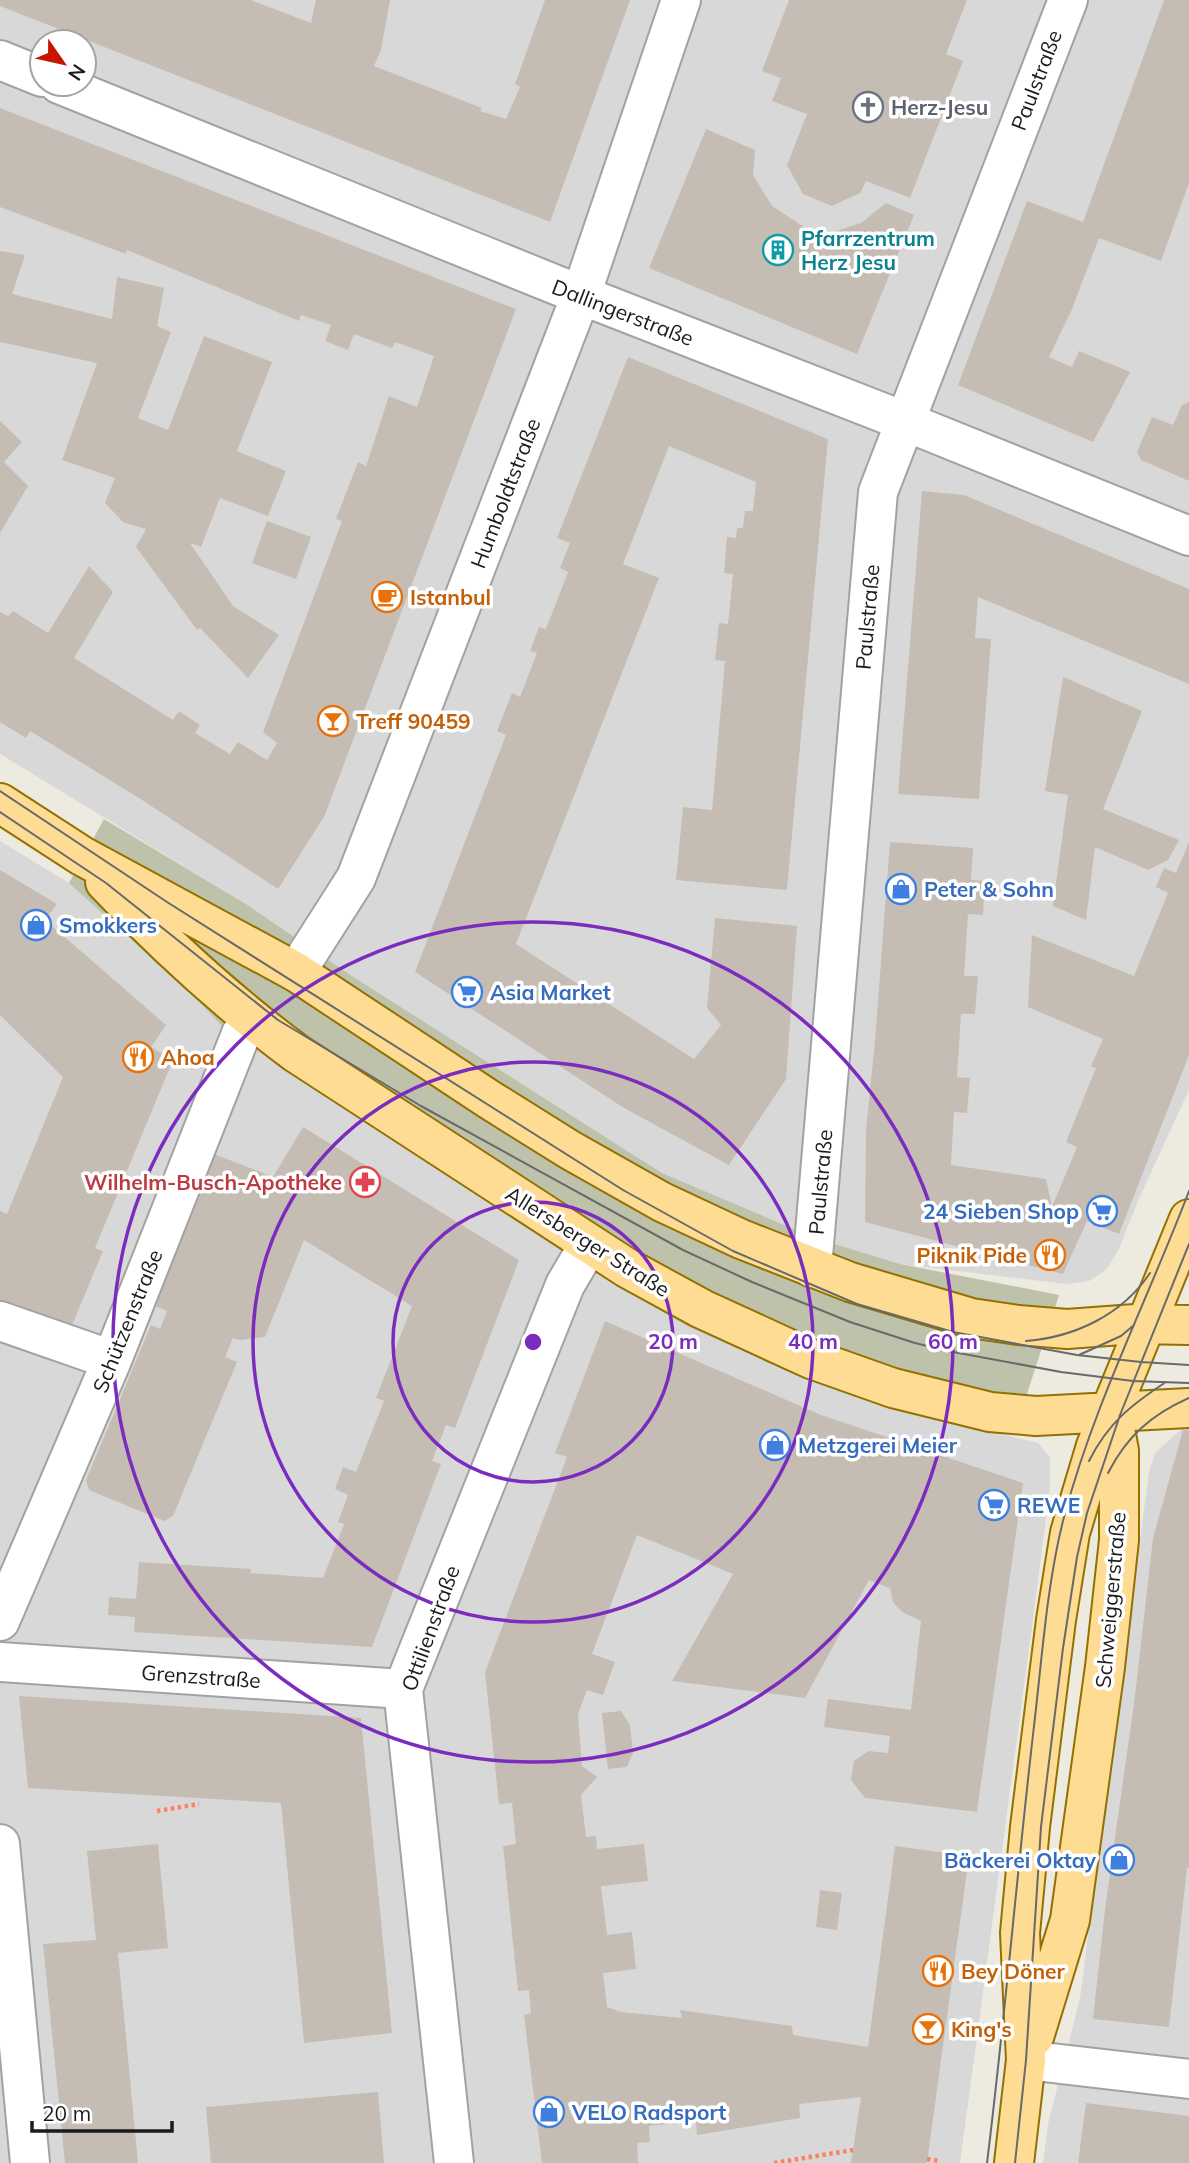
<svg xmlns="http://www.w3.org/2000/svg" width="1189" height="2163" font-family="Mulish,sans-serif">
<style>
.residential{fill:#d9d8d8;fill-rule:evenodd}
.construction{fill:#bfc2ab}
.building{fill:#c5bdb3}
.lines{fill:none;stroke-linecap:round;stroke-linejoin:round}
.minor-casing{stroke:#a2a2a2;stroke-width:42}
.major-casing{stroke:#927100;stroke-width:42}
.path{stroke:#fe8160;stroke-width:4.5;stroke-dasharray:3.5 3.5;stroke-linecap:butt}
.minor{stroke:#fff;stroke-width:38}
.major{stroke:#ffdc93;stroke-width:38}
.tram{stroke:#696969;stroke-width:2}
.ring{fill:none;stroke:#7b2cbf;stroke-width:3.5}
.labels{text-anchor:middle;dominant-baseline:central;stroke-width:7;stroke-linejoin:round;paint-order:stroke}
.street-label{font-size:21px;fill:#1b1b1b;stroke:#fff}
.worship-label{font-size:21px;font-weight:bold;fill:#5b616d;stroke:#fff;text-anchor:start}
.culture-label{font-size:21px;font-weight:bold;fill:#0d838f;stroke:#fff;text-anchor:start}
.food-label{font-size:21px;font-weight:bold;fill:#c56008;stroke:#fff;text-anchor:start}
.shop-label{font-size:21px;font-weight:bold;fill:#366cbe;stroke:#fff;text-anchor:start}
.health-label{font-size:21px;font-weight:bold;fill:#be3a42;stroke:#fff;text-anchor:end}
.centre{fill:#7b2cbf;stroke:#fff;stroke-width:3.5}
.ring-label{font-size:21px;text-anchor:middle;font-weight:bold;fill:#7b2cbf;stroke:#fff;stroke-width:7;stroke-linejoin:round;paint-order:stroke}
</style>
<rect width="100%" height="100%" fill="#edeae0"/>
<path class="residential" d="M0,0H1189V1090L1137,1203L1119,1249L1106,1270L1089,1281L1067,1284L900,1264L815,1238L662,1173L349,974L246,904L0,754ZM42,42H84V84H42Z
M0,841L69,883L195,998L225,1029L618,1286L952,1422L1038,1443L1050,1457V1487L1032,1627L960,2163H0Z
M1189,1422V2163H1043L1048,2124L1080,1998L1149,1472L1155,1453Z"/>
<path class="construction" d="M104,819L246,904L349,974L662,1173L815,1238L900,1264L1059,1295L1014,1434L952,1422L797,1375L687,1326L618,1286L225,1029L195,998L69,883Z"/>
<path class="building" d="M0,0H251L311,23L316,0H390L381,50L374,66L482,108L480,111L506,119L520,87L515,84L545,0H630L550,222L0,6Z
M789,0H967L946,54L963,61L910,198L866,181L860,193L832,206L803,194L787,165L807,114L772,101L781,78L762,71Z
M1164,0H1189V183L1161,261L1099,238L1072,309L1049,357L1072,367L1079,351L1130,372L1093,442L958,385L1027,201L1083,222Z
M0,108L516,309L324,817L278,889L139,798L30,731L26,738L0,722V612L8,616L13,611L48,633L89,566L113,592L74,658L173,720L179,711L200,725L195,733L230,754L238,742L267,760L277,743L263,732L342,521L336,519L358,462L366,466L389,396L417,407L434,356L395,342L392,348L354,334L348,350L325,341L331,325L301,315L299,321L127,250L126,254L0,207Z
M706,129L755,150L753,175L772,206L804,227L833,232L861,223L886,203L914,215L857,354L649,268Z
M0,251L25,255L12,294L112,319L117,277L164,288L157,326L171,332L138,418L168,430L204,336L272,362L237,451L286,471L268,516L220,498L201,547L190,543L233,606L279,635L248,678L200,628L197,630L136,547L146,529L123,522L105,503L115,478L62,460L97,363L0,342Z
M628,357L828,439L787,890L676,880L683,807L712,810L725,661L715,660L719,623L728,624L733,574L724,573L727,537L736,538L737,528H743L745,511H753L756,482L669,446L623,564L659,578L516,944L694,1059L721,1025L707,1008L715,918L797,926L786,1079L729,1165L624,1108L415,972L506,735L497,731L512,693L520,697L537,653L530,651L539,627L546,629L568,572L560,568L570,543L557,538Z
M1189,402V481L1141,460L1137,452L1152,417L1173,425L1182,405Z
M0,421L22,442L4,462L28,486L0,533Z
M922,491L964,495L1189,589V684L978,597L975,638L991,639L979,799L898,794Z
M267,521L311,537L296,579L252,563Z
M1063,677L1142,711L1103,809L1179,840L1168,860L1148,870L1095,847L1086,920L1053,906L1068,795L1045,791Z
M890,842L973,848L971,880L985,881L983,915L968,914L964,976H978L975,1014H961L957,1077L970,1078L967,1113L954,1112L951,1165L1046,1179L1052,1207L1077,1147L1066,1142L1096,1068L1091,1066L1103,1039L1028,1007L1032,935L1134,976L1168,893L1156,887L1164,868L1176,873L1189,842V1055L1119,1234L1087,1221L1063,1274L865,1222L866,1130L875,1041Z
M0,870L57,904L45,920L166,1025L151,1047L173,1060L95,1248L103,1251L70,1330L0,1302V1211L7,1214L63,1077L0,1015Z
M303,1127L519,1260L455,1428L446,1425L432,1461L441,1464L372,1647L134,1632L135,1617L108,1615L109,1597L136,1599L139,1562L251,1569L250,1573L323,1578L344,1524L338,1522L348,1495L335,1489L343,1467L356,1472L384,1401L376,1398L412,1306L304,1240L265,1337L239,1340L233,1338L225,1357L237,1362L173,1516L164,1521L89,1490L86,1480L151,1325L160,1329L167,1311L153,1305L214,1154L273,1177Z
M605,1321L821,1415L1023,1483L977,1812L865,1798L851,1780L854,1761L868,1751L888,1753L890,1736L824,1727L828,1699L911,1710L921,1621L902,1612L893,1602L890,1588L869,1580L805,1698L672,1681L733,1574L637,1535L592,1654L615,1662L603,1695L587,1690L578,1714L582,1766L597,1777L581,1795L586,1837L596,1836L597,1849L644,1844L648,1881L601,1886L607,1935L632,1932L636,1969L603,1973L607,2007L621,2012L682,2018L680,2010L792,2026L793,2035L868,2047L895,1846L969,1856L927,2163H851L861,2097L799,2104L800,2118L697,2135L696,2121L649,2126L650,2142L637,2143L638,2163H542L524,2015L531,2013L529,1990L518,1991L503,1846L516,1844L512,1803L499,1804L485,1672L567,1457L555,1453Z
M1183,1430H1189V1868H1187L1169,2027L1093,2019L1105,1909L1135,1696L1153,1538Z
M19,1696L361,1718L392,2033L304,2043L281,1803L28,1788Z
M621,1711L630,1725L633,1753L627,1767L608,1769L602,1713Z
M158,1844L168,1948L118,1953L138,2163H65L43,1944L96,1940L87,1851Z
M820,1890L842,1893L837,1930L816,1927Z
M378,2092L384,2163H211L206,2107Z
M1086,2103L1189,2116V2163H1078Z"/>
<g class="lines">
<g class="minor-casing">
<path id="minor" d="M0,60L42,77
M59,84L581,295L904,421L1189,536
M296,972L356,878L581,295L681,0
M812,1268L878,492L1068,0
M0,1321L112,1360
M0,1621L112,1360L241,1034L252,1020
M0,1662L403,1689
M0,1844L30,2163
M1026,2060L1189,2079
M454,2163L403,1689L565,1285L589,1244"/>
</g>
<g class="major-casing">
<path id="major" d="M0,803L82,856L296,972L490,1100L570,1150L662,1202L741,1239L850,1282L971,1318L1018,1325L1067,1329L1135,1324L1189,1325
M105,882C164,944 227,1002 296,1053L627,1268L702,1309L811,1359L893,1388L990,1412L1036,1416L1189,1408
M1034,2037L1070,1920L1105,1667L1119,1540V1451L1112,1412
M1014,2163L1026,2060L1020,1933L1030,1827L1056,1620L1070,1533L1096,1446L1189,1219"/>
</g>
<path class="path" d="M157,1811L199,1804
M927,2159L940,2161
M774,2163L853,2150"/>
<use href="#minor" class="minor"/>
<use href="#major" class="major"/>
<path class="tram" d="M0,791L167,902L623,1190L733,1251L857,1304L953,1332L1077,1355L1141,1362L1189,1365
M0,812L106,883L278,1020L421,1106L683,1250L752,1282L850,1322L915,1343L948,1351L1061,1372L1133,1381L1189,1383
M1026,1341C1075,1337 1122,1315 1150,1273
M1079,1355L1121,1336L1134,1325
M1089,1461C1108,1423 1131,1405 1166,1382
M1108,1473C1127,1436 1151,1415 1189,1398
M987,2163C1005,2018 1017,1872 1034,1726C1042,1659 1047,1582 1064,1517C1094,1404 1148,1299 1189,1191
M1015,2163L1026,2060L1041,1827L1063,1648L1077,1557L1087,1513L1120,1415L1189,1244"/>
</g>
<g class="ring">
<circle cx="533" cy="1342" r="140"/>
<circle cx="533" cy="1342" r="280"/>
<circle cx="533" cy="1342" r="420"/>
</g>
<defs>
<g id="church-ring" transform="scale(1.575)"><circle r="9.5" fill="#fff" stroke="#6b7280" stroke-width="1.5"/><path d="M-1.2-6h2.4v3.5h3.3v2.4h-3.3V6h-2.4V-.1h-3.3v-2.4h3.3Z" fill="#6b7280"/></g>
<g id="building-ring" transform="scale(1.575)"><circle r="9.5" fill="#fff" stroke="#0f9aa8" stroke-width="1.5"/><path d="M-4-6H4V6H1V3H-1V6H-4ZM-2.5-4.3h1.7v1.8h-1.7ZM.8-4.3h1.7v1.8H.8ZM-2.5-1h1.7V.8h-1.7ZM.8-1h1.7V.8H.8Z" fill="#0f9aa8"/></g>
<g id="cafe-ring" transform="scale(1.575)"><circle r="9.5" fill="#fff" stroke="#e8710a" stroke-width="1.5"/><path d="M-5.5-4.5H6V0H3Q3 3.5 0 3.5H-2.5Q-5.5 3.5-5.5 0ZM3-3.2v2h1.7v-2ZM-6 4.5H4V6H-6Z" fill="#e8710a"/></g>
<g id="bar-ring" transform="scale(1.575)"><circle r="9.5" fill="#fff" stroke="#e8710a" stroke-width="1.5"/><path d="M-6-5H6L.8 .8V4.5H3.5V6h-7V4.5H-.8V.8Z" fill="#e8710a"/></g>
<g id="shop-ring" transform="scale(1.575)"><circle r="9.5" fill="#fff" stroke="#3f7fe0" stroke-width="1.5"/><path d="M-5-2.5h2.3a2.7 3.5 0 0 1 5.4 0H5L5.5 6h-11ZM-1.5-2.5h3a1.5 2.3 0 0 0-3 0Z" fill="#3f7fe0"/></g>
<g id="supermarket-ring" transform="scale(1.575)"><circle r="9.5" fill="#fff" stroke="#3f7fe0" stroke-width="1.5"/><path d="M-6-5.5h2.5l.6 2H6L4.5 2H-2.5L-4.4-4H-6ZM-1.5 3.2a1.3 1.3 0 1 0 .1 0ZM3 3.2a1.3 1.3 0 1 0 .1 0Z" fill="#3f7fe0"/></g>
<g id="restaurant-ring" transform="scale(1.575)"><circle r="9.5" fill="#fff" stroke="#e8710a" stroke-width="1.5"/><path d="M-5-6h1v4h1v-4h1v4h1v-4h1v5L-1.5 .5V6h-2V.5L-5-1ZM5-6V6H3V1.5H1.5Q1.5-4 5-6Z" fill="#e8710a"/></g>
<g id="pharmacy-ring" transform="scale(1.575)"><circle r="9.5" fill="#fff" stroke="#e0444e" stroke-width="1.5"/><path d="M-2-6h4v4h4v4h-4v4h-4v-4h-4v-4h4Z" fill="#e0444e"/></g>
</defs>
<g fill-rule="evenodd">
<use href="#church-ring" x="868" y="107"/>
<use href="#building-ring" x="778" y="250"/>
<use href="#cafe-ring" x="387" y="597"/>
<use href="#bar-ring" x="333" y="721"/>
<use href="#shop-ring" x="901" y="889"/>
<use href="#shop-ring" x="36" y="925"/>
<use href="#supermarket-ring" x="467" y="992"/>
<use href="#restaurant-ring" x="138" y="1057"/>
<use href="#pharmacy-ring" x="365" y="1182"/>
<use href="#supermarket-ring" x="1102" y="1211"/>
<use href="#restaurant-ring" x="1050" y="1255"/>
<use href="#shop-ring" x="775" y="1445"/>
<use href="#supermarket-ring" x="994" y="1505"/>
<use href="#shop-ring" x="1119" y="1860"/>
<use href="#restaurant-ring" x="938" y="1971"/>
<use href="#bar-ring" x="928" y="2029"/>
<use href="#shop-ring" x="549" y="2112"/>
</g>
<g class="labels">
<g class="street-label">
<text transform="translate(1036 80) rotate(-69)">Paulstraße</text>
<text transform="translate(623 312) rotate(21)">Dallingerstraße</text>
<text transform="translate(505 493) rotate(-69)">Humboldtstraße</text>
<text transform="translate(867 617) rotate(-85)">Paulstraße</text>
<text transform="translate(820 1182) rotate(-85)">Paulstraße</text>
<text transform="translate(588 1241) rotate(32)">Allersberger Straße</text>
<text transform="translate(127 1321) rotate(-68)">Schützenstraße</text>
<text transform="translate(1110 1600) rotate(-85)">Schweiggerstraße</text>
<text transform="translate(430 1628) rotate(-70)">Ottilienstraße</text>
<text transform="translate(201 1676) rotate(4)">Grenzstraße</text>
</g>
<g class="worship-label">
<text x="891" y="107">Herz-Jesu</text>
</g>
<g class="culture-label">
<text x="801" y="238">Pfarrzentrum<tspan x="801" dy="24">Herz Jesu</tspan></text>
</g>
<g class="food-label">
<text x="410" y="597">Istanbul</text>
<text x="356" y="721">Treff 90459</text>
<text x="161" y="1057">Ahoa</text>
<text x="1027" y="1255" text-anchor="end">Piknik Pide</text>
<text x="961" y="1971">Bey Döner</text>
<text x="951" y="2029">King's</text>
</g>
<g class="shop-label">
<text x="924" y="889">Peter &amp; Sohn</text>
<text x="59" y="925">Smokkers</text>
<text x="490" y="992">Asia Market</text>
<text x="1079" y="1211" text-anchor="end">24 Sieben Shop</text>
<text x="798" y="1445">Metzgerei Meier</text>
<text x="1017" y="1505">REWE</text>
<text x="1096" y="1860" text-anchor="end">Bäckerei Oktay</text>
<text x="572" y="2112">VELO Radsport</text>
</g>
<g class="health-label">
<text x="342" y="1182">Wilhelm-Busch-Apotheke</text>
</g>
</g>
<circle cx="533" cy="1342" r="10" class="centre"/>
<g class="ring-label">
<text x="673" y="1349">20 m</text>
<text x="813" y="1349">40 m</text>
<text x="953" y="1349">60 m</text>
</g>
<g transform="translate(63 63) rotate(124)"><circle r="33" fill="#ffffff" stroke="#a4a4a4" stroke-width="2"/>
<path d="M0-5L12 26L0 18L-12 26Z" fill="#c61500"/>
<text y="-10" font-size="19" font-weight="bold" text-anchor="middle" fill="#1b1b1b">N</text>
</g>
<path d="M32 2121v10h140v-10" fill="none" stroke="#1b1b1b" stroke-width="3.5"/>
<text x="42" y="2121" font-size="21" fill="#1b1b1b" stroke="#ffffff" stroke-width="5" paint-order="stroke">20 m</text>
</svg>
